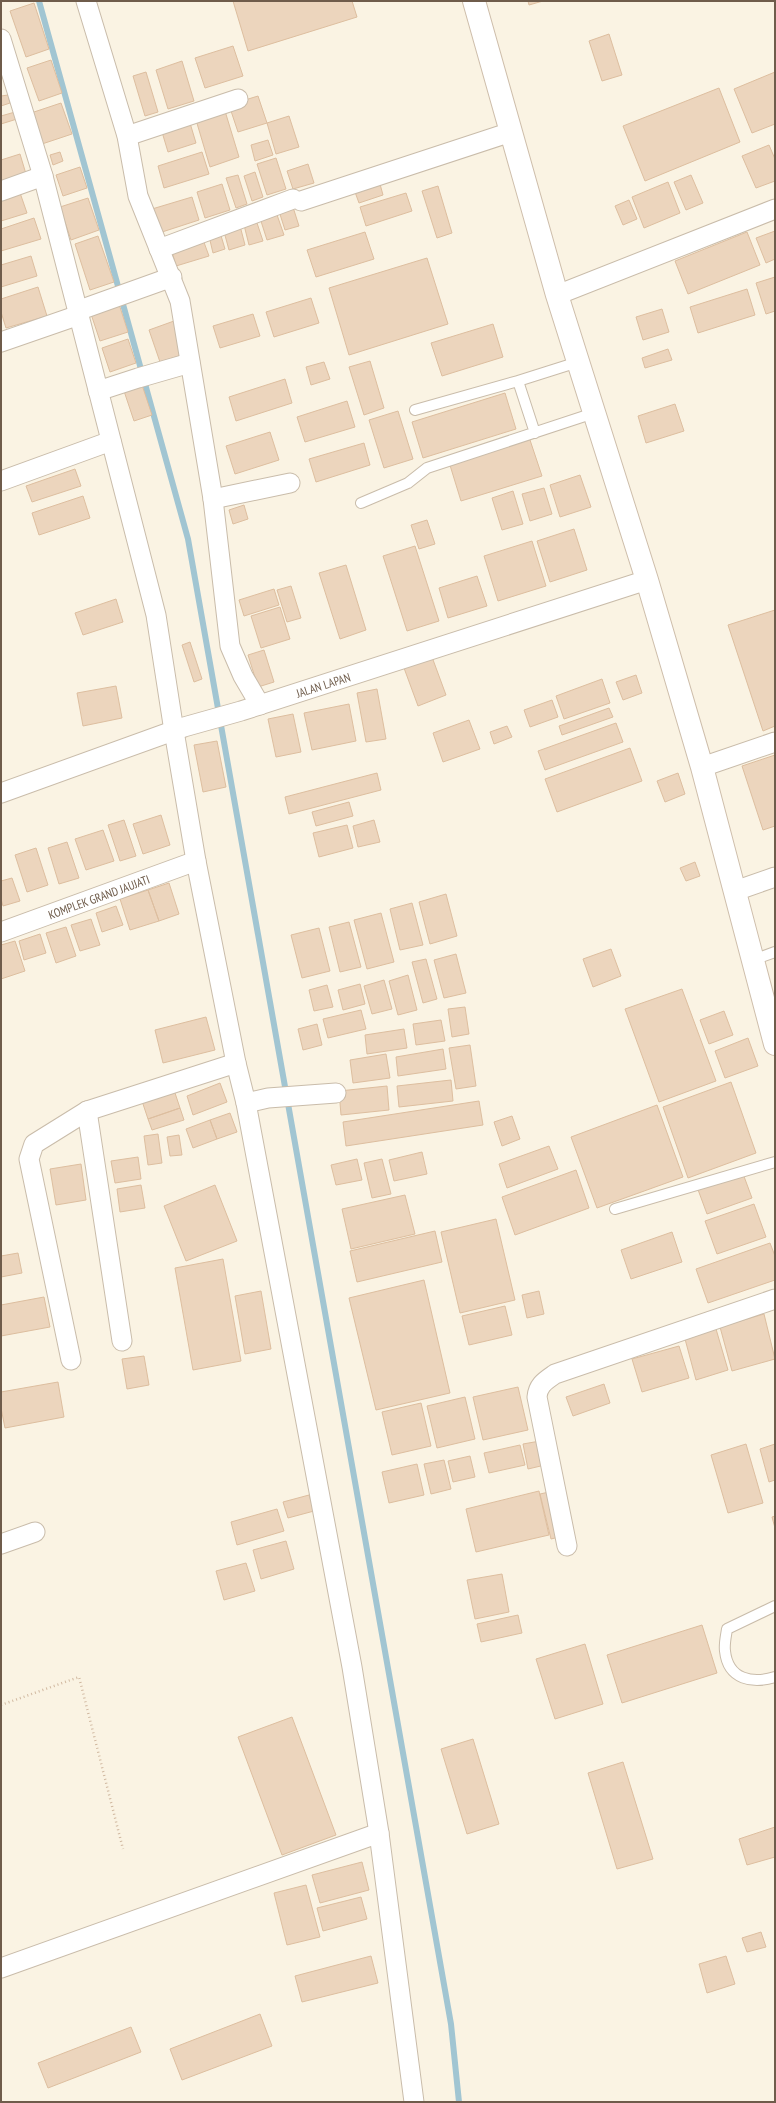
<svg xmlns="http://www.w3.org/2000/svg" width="776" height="2103" font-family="'PT Sans Narrow',sans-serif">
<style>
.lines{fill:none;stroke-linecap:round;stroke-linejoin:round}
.stream{stroke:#a1c5d2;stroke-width:6}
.building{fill:#ecd5bd;stroke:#ddbe9f}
.lane-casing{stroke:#c9bcaa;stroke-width:12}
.street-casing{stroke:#c9bcaa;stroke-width:21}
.secondary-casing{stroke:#cebeab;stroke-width:24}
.path{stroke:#d1b9a1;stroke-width:2.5;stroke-dasharray:1 3;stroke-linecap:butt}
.lane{stroke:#fff;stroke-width:10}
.street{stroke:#fff;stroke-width:19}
.secondary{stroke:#fff;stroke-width:22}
.labels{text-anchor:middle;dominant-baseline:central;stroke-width:3;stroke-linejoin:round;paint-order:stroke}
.street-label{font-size:12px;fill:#6f5c4b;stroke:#fdf7e8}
</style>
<rect width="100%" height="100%" fill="#faf3e3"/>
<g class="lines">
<path class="stream" d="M39,1L188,539L451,2024L459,2102"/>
</g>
<path class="building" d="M233,1H352L357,17L248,51Z
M528,1H543L529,5Z
M34,3L49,49L26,57L10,11Z
M609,34L622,75L602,81L589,41Z
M233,46L243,76L205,88L195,58Z
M51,60L62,93L39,101L27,68Z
M182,61L194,101L168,109L156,70Z
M146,72L158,112L145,116L133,76Z
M775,72V124L752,133L734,89Z
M719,88L740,142L645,181L623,126Z
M8,95L10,103L1,106V96Z
M258,96L267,123L238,132L229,105Z
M61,103L72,134L42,144L31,113Z
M225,111L239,157L210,167L196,120Z
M15,112L17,119L1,124V116Z
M289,116L299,147L276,154L267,123Z
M190,123L196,143L168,152L162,132Z
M268,140L273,155L255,161L251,145Z
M769,145L775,159V181L756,188L742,156Z
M60,152L63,161L53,165L50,155Z
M202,152L209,174L164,188L158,166Z
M20,154L26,174L1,182V160Z
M276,158L286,189L267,195L257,164Z
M308,164L314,183L293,189L287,171Z
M80,167L87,188L63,196L56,175Z
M255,172L263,197L252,201L244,176Z
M238,175L247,204L236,208L226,178Z
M691,175L703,203L686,210L674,182Z
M668,182L680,213L644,228L632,197Z
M222,184L230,210L205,218L197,192Z
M380,184L383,195L359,203L355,192Z
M438,186L452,233L437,238L422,191Z
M18,187L27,213L1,221V194Z
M406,193L412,211L366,226L360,207Z
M192,197L199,220L159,233L152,209Z
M88,198L99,230L71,240L60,207Z
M629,200L637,219L623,225L615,206Z
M292,204L299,226L285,230L278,208Z
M275,209L284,235L267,240L259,215Z
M255,217L263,241L249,245L243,221Z
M34,218L41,239L1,251V229Z
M239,222L245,245L229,250L223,228Z
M219,229L225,249L213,253L208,232Z
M775,231V259L766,263L756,238Z
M365,232L374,259L316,277L307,250Z
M747,232L760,265L688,294L675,261Z
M98,236L114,282L90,290L75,244Z
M202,237L209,256L176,266L171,248Z
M31,256L37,276L1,287V265Z
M427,258L448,324L349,355L329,288Z
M775,277V311L766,314L756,283Z
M38,287L47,316L6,328L1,312V299Z
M747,289L755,315L698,333L690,307Z
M311,298L319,323L274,337L266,312Z
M119,304L128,332L100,341L91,314Z
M662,309L669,332L643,340L636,317Z
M253,314L260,336L220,348L213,326Z
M174,321L185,354L160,362L149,330Z
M493,324L503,357L442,376L431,343Z
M128,339L136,363L110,372L102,348Z
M668,349L672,360L645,368L642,358Z
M370,361L384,408L364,415L349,367Z
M324,362L330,379L311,385L306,367Z
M285,379L292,403L236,421L229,397Z
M142,385L152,415L134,421L124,391Z
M505,393L516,429L423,458L412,422Z
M347,401L355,427L305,442L297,417Z
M675,404L684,431L646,443L638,416Z
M398,411L413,459L384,468L369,420Z
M270,432L279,460L235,474L226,446Z
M529,437L542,476L461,501L449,462Z
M364,443L370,465L316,482L309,459Z
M75,469L81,486L32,502L26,486Z
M580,475L591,507L560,517L550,485Z
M544,488L552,514L530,521L522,494Z
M513,491L523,524L502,530L492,498Z
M83,496L90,518L39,535L32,513Z
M244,505L248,519L233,524L229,510Z
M427,520L435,544L419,549L411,525Z
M574,529L587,570L550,582L537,541Z
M532,541L546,586L498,601L484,556Z
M415,546L439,621L407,631L383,556Z
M346,565L366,630L340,639L319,573Z
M477,576L487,606L448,618L439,588Z
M291,586L301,618L287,622L277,590Z
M274,589L279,605L244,616L239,600Z
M116,599L123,622L83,635L75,613Z
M280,607L290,639L261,648L251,616Z
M775,610V726L763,731L728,625Z
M190,642L202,679L194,682L182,645Z
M264,650L274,682L258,687L248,655Z
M432,657L446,695L418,706L404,668Z
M636,675L642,693L623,700L616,682Z
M602,679L610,703L564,719L556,696Z
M116,686L122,718L83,726L77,693Z
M377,689L386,739L366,742L357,693Z
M552,700L558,717L530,727L524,710Z
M349,704L356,741L312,750L304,713Z
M609,708L613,717L562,735L559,726Z
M293,714L301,752L276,757L268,719Z
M469,720L480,749L443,762L433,733Z
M616,723L623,742L545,770L538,751Z
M507,726L512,737L494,744L490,732Z
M217,741L226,787L203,792L194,745Z
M630,748L642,781L557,812L545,779Z
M775,755V826L763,830L742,766Z
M377,773L381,790L289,814L285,797Z
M678,773L685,794L665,802L657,781Z
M349,802L353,816L316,826L312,812Z
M161,815L170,845L143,854L133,824Z
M124,820L136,856L120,861L108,825Z
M374,820L380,842L358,847L353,826Z
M347,825L353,848L319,857L313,833Z
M103,830L114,861L86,870L75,839Z
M67,842L79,878L59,884L48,848Z
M36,848L48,885L27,892L15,855Z
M695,862L700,876L686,881L680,868Z
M12,878L20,901L3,906L1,899V881Z
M169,883L179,914L159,921L148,890Z
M148,890L159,921L130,930L120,899Z
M446,894L457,936L430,944L419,902Z
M412,903L423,945L400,950L390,909Z
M116,906L123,925L102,932L96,913Z
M381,913L394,962L367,969L354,920Z
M91,919L100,945L80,951L71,925Z
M349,922L361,967L340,972L329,927Z
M66,927L76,956L56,963L46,933Z
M319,928L330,971L302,978L291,935Z
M40,934L46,953L24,960L19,941Z
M15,941L25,971L1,979V945Z
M611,949L621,976L593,987L583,959Z
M456,954L466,993L444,998L434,960Z
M426,959L437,999L423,1003L412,962Z
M408,975L417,1010L398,1015L389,981Z
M384,980L392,1009L372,1014L364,986Z
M360,984L365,1004L343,1010L338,990Z
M327,985L333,1007L314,1011L309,990Z
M682,989L716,1081L659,1102L625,1009Z
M465,1007L469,1034L452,1037L448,1009Z
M361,1010L366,1029L328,1038L323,1019Z
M724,1011L733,1035L709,1044L700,1020Z
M206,1017L215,1050L163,1063L155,1030Z
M441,1020L445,1041L416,1045L413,1024Z
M317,1024L322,1045L303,1050L298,1029Z
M404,1029L407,1048L367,1054L365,1035Z
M748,1038L758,1066L725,1078L715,1051Z
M470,1045L476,1086L456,1089L449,1048Z
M443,1049L446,1069L398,1076L396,1057Z
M386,1054L390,1078L353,1083L350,1060Z
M451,1080L453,1101L399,1107L397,1086Z
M731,1082L756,1153L688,1178L663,1107Z
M220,1083L227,1102L193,1115L187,1096Z
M172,1084L180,1108L148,1119L140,1095Z
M387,1086L389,1110L341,1115L339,1091Z
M479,1101L483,1125L346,1146L343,1122Z
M657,1105L683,1177L597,1208L571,1137Z
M180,1108L184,1120L152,1130L148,1119Z
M230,1113L237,1132L217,1139L210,1120Z
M512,1116L520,1139L502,1146L494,1122Z
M210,1120L217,1139L193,1148L186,1129Z
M158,1134L162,1163L148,1165L144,1136Z
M179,1135L182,1155L170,1156L167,1137Z
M549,1146L558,1169L507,1188L499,1164Z
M422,1152L427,1174L394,1181L389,1160Z
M138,1157L141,1179L115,1183L111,1161Z
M357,1159L362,1180L336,1185L331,1165Z
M382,1159L391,1194L372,1198L364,1163Z
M81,1164L86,1200L56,1205L50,1169Z
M576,1170L589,1208L515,1235L502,1197Z
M742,1171L752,1198L707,1214L697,1187Z
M141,1185L145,1208L120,1212L117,1189Z
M215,1185L237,1241L186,1261L164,1206Z
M405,1195L415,1234L351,1249L342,1209Z
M754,1204L766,1237L717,1254L705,1221Z
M496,1219L515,1300L460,1313L441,1232Z
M435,1231L442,1262L357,1282L350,1251Z
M672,1232L682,1262L631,1279L621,1250Z
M770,1243L775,1256V1280L708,1303L696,1269Z
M18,1253L22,1273L1,1277V1256Z
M223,1259L241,1361L193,1370L175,1268Z
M424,1280L450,1393L376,1410L349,1298Z
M261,1291L271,1349L245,1354L235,1296Z
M539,1291L544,1314L527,1318L522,1295Z
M44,1297L50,1327L1,1336V1305Z
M505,1306L512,1335L469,1345L462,1316Z
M764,1314L775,1359L732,1371L720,1327Z
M716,1329L728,1370L696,1380L685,1339Z
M679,1346L689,1378L642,1392L632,1359Z
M144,1356L149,1385L127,1389L122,1359Z
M58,1382L64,1417L5,1428L1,1408V1392Z
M604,1384L610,1403L573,1416L566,1397Z
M518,1387L528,1430L483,1440L473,1397Z
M465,1397L475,1439L437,1448L427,1406Z
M421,1403L431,1446L392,1455L382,1412Z
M540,1441L545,1465L528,1469L523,1444Z
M746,1444L763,1503L728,1513L711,1455Z
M775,1444V1480L769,1482L760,1449Z
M520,1445L525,1465L489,1473L484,1453Z
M470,1456L475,1477L453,1482L448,1461Z
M444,1460L451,1489L431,1494L424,1464Z
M417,1464L424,1495L389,1503L382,1472Z
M539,1491L549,1535L476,1552L466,1509Z
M549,1492L559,1537L551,1539L540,1494Z
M309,1495L314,1511L288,1518L283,1502Z
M277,1509L284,1531L237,1545L231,1522Z
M775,1516V1528L772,1517Z
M286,1541L294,1569L261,1579L253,1550Z
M246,1563L255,1591L224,1600L216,1571Z
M502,1574L509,1612L475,1619L467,1580Z
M518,1615L522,1633L481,1642L477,1624Z
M702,1625L717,1673L622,1703L607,1655Z
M585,1644L603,1704L555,1719L536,1659Z
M292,1717L336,1835L282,1855L238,1737Z
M473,1739L499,1824L467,1834L441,1749Z
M623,1762L653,1859L617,1869L588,1773Z
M775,1827V1857L747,1865L739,1839Z
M362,1862L369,1890L320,1903L312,1875Z
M306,1885L320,1937L287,1945L274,1893Z
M361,1897L367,1919L323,1931L317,1908Z
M761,1932L766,1947L747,1952L742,1938Z
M371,1956L378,1983L302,2002L295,1976Z
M726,1956L735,1984L707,1993L699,1964Z
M260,2014L272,2046L182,2080L170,2049Z
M131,2027L141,2052L48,2088L38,2063Z"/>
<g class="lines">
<g class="lane-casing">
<path id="lane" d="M518,381L535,433
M415,410L518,381L578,362
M361,503L408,483L427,468L594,413
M753,960L775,952
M615,1209L775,1162
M775,1606L727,1629C726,1636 724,1644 725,1651C728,1680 753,1684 775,1677"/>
</g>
<g class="street-casing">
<g id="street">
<path d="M86,1L127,136L138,196L180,301L213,499L230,646L243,676L260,705"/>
<path d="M1,39L43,176L156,615L174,731L196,861L236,1063L246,1103L352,1667L379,1833L414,2102"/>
<path d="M127,136L238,99"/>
<path d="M1,191L43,176"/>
<path d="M301,201L511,132"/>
<path d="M159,249L293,199"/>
<path d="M557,295L775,209"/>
<path d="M77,311L172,277"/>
<path d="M1,342L79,315"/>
<path d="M98,391L138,378L190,363"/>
<path d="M1,481L111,441"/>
<path d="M213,499L290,483"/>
<path d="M702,767L775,742"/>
<path id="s1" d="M1,793L184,727L241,711L647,580"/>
<path d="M735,891L775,877"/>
<path id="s2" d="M1,932L196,861"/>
<path d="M246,1103L268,1098L336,1093"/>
<path d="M87,1111L122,1341"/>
<path d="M71,1360L29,1159L34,1144L87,1111L236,1063"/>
<path d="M1,1544L35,1532"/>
<path d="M567,1546L537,1397C538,1385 545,1381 555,1374L775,1299"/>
<path d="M1,1968L379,1833"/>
</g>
</g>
<g class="secondary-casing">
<path id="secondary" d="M474,1L557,295L647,580L702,767L775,1044"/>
</g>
<path class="path" d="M1,1705L79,1677L123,1849"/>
<use href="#lane" class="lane"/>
<use href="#street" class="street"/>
<use href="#secondary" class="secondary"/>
</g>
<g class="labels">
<g class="street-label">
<text stroke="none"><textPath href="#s1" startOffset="340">JALAN LAPAN</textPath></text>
<text stroke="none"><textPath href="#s2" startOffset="104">KOMPLEK GRAND JAUJATI</textPath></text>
</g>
</g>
<rect width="776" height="2103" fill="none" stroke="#6f5c4b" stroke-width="4"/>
</svg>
